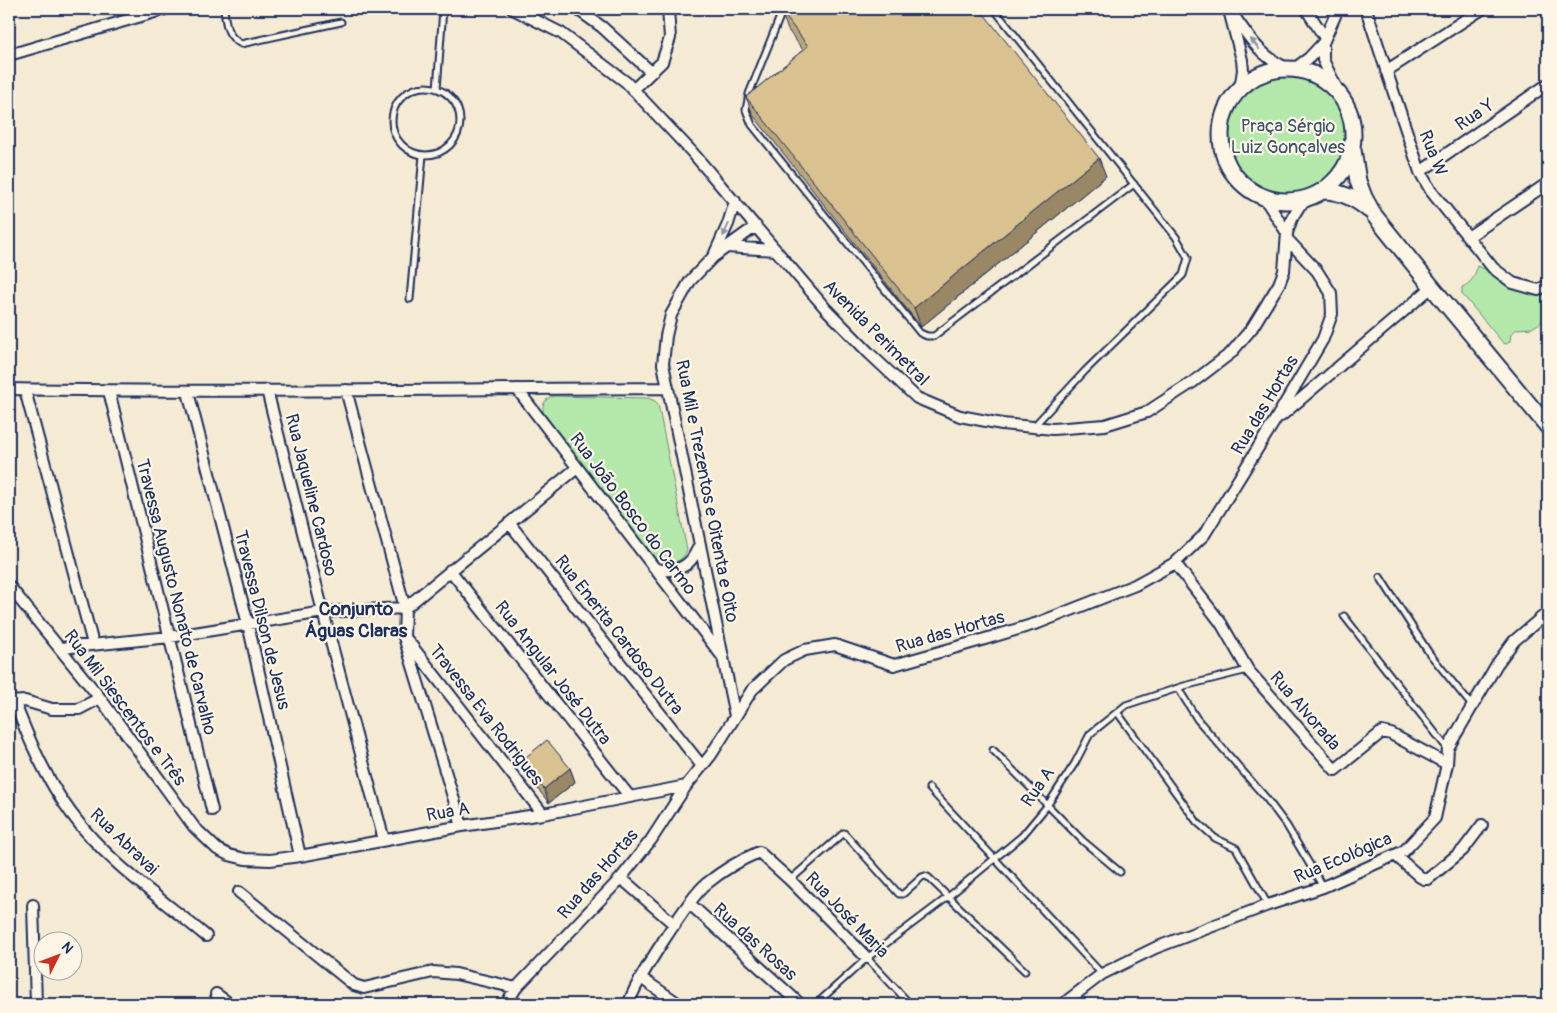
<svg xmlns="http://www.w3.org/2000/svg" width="1557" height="1013" font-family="Pangolin,sans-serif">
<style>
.green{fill:#b3e8aa;stroke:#678c84}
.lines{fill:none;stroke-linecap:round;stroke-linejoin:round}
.lane-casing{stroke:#1b2f5e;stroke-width:9}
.street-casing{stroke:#1b2f5e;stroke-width:14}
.secondary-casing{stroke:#1b2f5e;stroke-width:19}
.lane{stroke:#fcf5e5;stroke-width:5}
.street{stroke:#fcf5e5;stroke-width:10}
.secondary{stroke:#fcf5e5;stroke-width:15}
.wall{fill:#bba67c;stroke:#1b2f5e}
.shaded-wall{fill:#998765;stroke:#1b2f5e}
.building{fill:#dac190;stroke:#1b2f5e}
.oneway{fill:#8c92a2}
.labels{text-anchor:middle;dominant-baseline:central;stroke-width:4.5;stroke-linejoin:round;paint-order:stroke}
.street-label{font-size:18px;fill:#1b2f5e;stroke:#fcf5e5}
.park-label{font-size:18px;fill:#39546d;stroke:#fcf5e5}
.neighbourhood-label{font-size:19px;font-weight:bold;fill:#1b2f5e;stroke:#fcf5e5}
</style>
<rect width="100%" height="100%" fill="#f5ebd4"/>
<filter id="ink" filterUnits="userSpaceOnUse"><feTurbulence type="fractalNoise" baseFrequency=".02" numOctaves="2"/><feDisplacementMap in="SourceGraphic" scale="10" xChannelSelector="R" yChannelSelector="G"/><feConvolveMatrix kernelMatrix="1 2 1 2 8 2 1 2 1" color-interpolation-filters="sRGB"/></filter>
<g filter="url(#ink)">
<path class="green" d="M1228 136a60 60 0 1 1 120 0a60 60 0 1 1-120 0Z
M1477,266L1487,270L1519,291L1530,294L1548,289V318L1532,328L1517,329L1511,334L1510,341L1507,344L1503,343L1462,294V287C1472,283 1475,276 1477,266Z
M554,396L648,398L655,401L658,404L687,550C681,564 667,568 655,558L544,415C541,406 544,398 554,396Z"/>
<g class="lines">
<g class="lane-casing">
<path id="lane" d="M224,9C226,25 226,35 241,44L341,22
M783,9L749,94L746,110L752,125L920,333L927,336H934L1134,184
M994,9L1176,237L1188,258L1183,275L1085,371L1034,426
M392 121a34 34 0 1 1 68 0a34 34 0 1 1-68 0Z
M437,89L443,9
M410,299L423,155
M1380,577L1429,653L1472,706
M1344,616L1447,748
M1178,688L1197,719L1266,798L1287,826L1323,887
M1117,712L1197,822L1215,838L1236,848L1268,905
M993,750L1083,841L1120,872
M929,788L1102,974
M790,880L844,833L899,894H903L922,877L925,876L928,877L1025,971
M867,958L910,1004
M816,1004L867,958L948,897L1022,836L1047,806L1075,763L1090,734L1126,705L1184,686L1248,670"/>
</g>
<g class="street-casing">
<path id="street" d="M513,9L561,33L626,82L692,152L826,309L870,354L917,398L960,416L1002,424L1053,429L1105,425L1147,412L1193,382L1231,353L1252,328L1279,284L1284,271L1287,233L1292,218L1300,205L1312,197
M577,9L602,27L651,72
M1229,9C1248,35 1258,56 1289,69
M1306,9L1325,38
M1366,9L1420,172L1431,191L1493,268L1513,283L1538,290L1548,285
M1230,14L1242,60L1243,70L1240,89
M1323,43V60L1341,97
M9,55L165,9
M1294,69L1309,58L1323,43L1338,9
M1386,71L1482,9
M633,90L662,62L670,38L668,9
M1420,172L1548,84
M1254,192L1267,202L1287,233
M1468,237L1548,183
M726,247L775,250
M715,253L728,224L735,201
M9,389C228,393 448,389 667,388
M517,389L722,656
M25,390L93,644
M267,390L323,612L384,840
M346,390L405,608L404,637L462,826
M109,391L212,810
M188,392L248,624L300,856
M1281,416L1432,287
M510,524L702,766
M1175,563L1221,623L1248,670L1335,770L1382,732L1391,734L1447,764
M654,568C665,572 680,571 689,562C694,558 697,550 700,544
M450,570L630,797
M9,586L100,698L194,827L217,849L229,855L245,859L270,860L300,856L462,826L543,814L686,786
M408,641L543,814
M61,648L170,637L323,612L405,608L577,468
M14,701C29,740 46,779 71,813C107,862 159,897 206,936
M9,702L25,701L52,709H79L100,698
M735,716L663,364L666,336L671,315L690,281L713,257L756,226
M1395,855L1420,877L1424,879H1428L1463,850L1482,825
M621,878L675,925
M239,892L354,985L364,988L433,972L456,974L516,988
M690,904L800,1004
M33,905L36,1004
M641,978L679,1004
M216,994L230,1004
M506,1004L516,988L621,878L651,840L686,786L711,755L752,690L784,660L805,650L835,645L894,665L985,639L1038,623L1135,585L1175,563L1204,535L1274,422L1323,339L1332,314L1331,293L1317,271L1287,239
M629,1004C633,984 690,897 706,884C722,871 740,860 759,852L790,880L867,958
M1063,1004L1102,974L1155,948L1268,905L1323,887L1404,851L1435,818L1447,764L1448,748L1497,664L1514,641L1548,612"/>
</g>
<g class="secondary-casing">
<path id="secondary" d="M1221 135a66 66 0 1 1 132 0a66 66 0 1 1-132 0Z
M1353,150L1358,181L1364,197L1374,215L1432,287L1548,427
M1323,191C1340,191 1356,199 1369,210"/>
</g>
<use href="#lane" class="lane"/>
<use href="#street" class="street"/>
<use href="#secondary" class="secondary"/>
</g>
<path class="wall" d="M781,11L1106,176L921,327L753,115L746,97L803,50L788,30Z
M521,761L570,768L575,782L549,803L527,775Z"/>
<path class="shaded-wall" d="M1099,158L1106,176L921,327L914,308Z
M570,768L575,782L549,803L544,789Z"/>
<path class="building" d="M783,9H980L1099,158L914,308L746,97L808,46L781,11Z
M547,740L570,768L544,789L521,761Z"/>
<defs><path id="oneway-solid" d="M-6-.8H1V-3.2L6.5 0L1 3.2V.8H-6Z" transform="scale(1.25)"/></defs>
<g class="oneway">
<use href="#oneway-solid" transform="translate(1255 44) rotate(-129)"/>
<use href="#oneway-solid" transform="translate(726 230) rotate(114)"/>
</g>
</g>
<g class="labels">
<g class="street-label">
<text transform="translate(1475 115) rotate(-34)">Rua Y</text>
<text transform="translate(1433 153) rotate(68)">Rua W</text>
<text transform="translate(876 333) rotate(45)">Avenida Perimetral</text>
<text transform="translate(1265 405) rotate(-59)">Rua das Hortas</text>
<text transform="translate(707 491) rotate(79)">Rua Mil e Trezentos e Oitenta e Oito</text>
<text transform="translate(311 495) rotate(76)">Rua Jaqueline Cardoso</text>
<text transform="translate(633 514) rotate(53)">Rua João Bosco do Carmo</text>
<text transform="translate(176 597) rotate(76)">Travessa Augusto Nonato de Carvalho</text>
<text transform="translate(262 620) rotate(76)">Travessa Dilson de Jesus</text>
<text transform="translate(950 632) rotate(-16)">Rua das Hortas</text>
<text transform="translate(619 635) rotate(52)">Rua Enerita Cardoso Dutra</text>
<text transform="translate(553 673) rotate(52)">Rua Angular José Dutra</text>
<text transform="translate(125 708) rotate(53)">Rua Mil Siescentos e Três</text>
<text transform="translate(1305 711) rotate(49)">Rua Alvorada</text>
<text transform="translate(486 715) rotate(52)">Travessa Eva Rodrigues</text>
<text transform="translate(1038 787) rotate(-55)">Rua A</text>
<text transform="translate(448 812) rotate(-10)">Rua A</text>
<text transform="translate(124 842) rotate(44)">Rua Abravai</text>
<text transform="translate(1343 858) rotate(-23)">Rua Ecológica</text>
<text transform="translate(598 874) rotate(-49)">Rua das Hortas</text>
<text transform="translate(847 915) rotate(46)">Rua José Maria</text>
<text transform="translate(755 942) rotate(42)">Rua das Rosas</text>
</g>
<g class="park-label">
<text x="1288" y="126">Praça Sérgio<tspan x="1288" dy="21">Luiz Gonçalves</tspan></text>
</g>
<g class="neighbourhood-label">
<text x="356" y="609">Conjunto<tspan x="356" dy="22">Águas Claras</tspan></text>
</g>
</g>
<rect width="1557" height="1013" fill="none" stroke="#fcf5e5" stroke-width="30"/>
<rect x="15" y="15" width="1527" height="983" fill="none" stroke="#1b2f5e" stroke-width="2" filter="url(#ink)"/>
<g transform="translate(58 956) rotate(48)"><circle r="24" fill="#fcf5e5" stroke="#a2a6af"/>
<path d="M0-4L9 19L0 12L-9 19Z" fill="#c8321e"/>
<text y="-8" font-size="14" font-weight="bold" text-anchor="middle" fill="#1b2f5e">N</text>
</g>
</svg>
